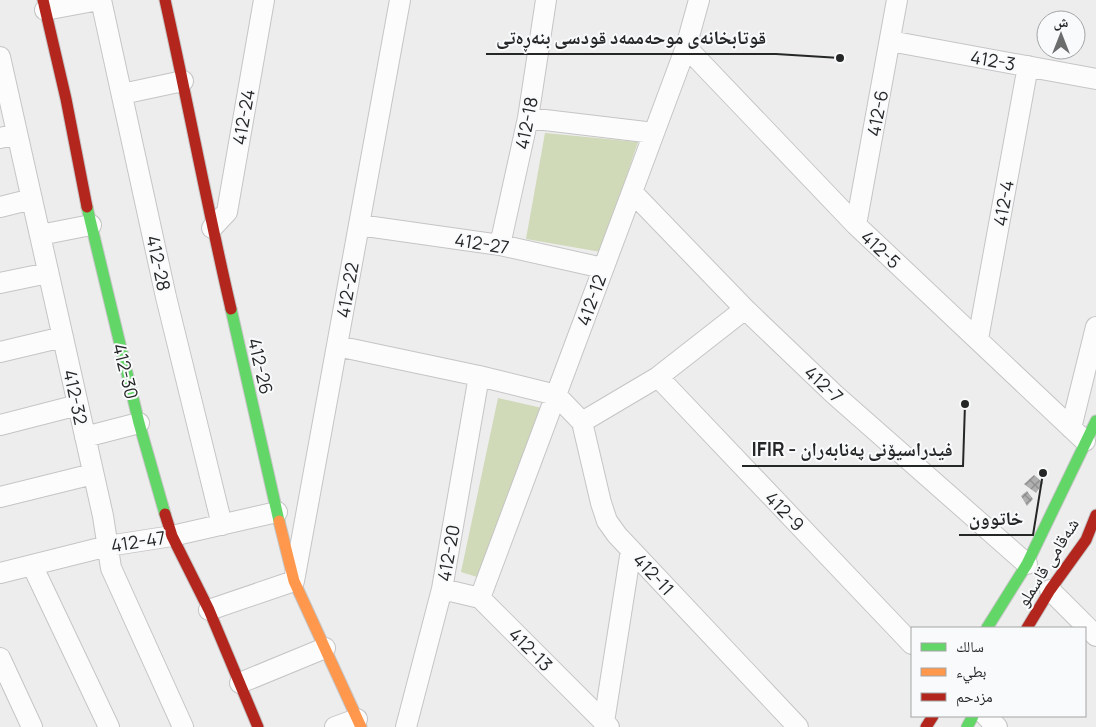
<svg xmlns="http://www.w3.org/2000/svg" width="1096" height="727" font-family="Manrope,'Noto Naskh Arabic',sans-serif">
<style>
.garden{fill:#d0d9b8}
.building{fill:url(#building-cross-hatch)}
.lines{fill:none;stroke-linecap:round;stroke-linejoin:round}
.street-casing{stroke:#c5c5c5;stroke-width:22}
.fast-casing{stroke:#c5c5c5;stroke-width:13}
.slow-casing{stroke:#c5c5c5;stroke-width:13}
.jam-casing{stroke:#c5c5c5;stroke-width:13}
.street{stroke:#fcfcfc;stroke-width:20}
.fast{stroke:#63d668;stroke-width:11}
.slow{stroke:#ff974d;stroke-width:11}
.jam{stroke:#b3261e;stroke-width:11}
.labels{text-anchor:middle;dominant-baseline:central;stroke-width:4;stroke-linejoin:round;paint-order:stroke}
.street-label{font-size:18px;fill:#252626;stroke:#f9fafb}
.leader{fill:none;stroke:#252626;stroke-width:2}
.callout-dot{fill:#252626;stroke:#f9fafb;stroke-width:2}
.callout-label{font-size:19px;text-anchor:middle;font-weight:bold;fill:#252626;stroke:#f9fafb;stroke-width:4;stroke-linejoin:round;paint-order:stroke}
</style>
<defs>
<pattern id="building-cross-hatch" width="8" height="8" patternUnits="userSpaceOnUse" patternTransform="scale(1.25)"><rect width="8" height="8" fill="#b0afb0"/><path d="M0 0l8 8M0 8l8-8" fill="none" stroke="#8f8e8f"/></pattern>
</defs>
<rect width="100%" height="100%" fill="#ededed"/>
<path class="garden" d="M545,133L638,142L601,252L526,239Z
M498,398L542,408L477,577L461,572Z"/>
<path class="building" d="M1034,475L1043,483L1036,493L1024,484Z
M1027,491L1033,499L1027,506L1021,496Z"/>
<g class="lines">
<g class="street-casing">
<path id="street" d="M101,0L166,297L222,525
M45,10L99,0
M890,41L1096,79
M686,47L856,225L1085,441
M0,57L103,516L111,568L183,727
M122,94L183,81
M528,118L654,133
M0,138L17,134
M632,192L745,309L834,394L1027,564
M0,207L32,199
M359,225L500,245L603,268
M856,225L897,0
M212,228L227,212L264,0
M40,235L91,225
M500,245L528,118L546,0
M0,283L48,273
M978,339L1028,66
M337,346L479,376L556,395L582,422L601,503L607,521L617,535L798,727
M0,352L63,337
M658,377L912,644
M582,422L658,377L745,309
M0,425L78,405
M1071,428L1096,327
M85,437L139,423
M0,497L93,474
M32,565L109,727
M0,573L108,546L172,536L277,512
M442,589L480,598L609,727
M1050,590L1096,636
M480,598L632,192L686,47L699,0
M209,610L294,581L400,0
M0,658L32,727
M240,683L325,648
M986,716L997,727
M604,722L631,550
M335,727L357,719
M406,727L442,589L479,376"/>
</g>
<g class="fast-casing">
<path id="fast" d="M87,207L139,423L165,514
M231,309L279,521
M987,628L1027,564L1096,421
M967,727L973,716"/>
</g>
<g class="slow-casing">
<path id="slow" d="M279,521L294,581L361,727"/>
</g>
<g class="jam-casing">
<path id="jam" d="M43,0L66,99L87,207
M165,0C188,103 207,206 231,309
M165,514L172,536L209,610L258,727
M1027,628L1050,590L1086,540L1096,515
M926,727L933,716"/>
</g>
<use href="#street" class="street"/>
<use href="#fast" class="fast"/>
<use href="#slow" class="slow"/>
<use href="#jam" class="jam"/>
</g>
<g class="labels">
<g class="street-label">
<text transform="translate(993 60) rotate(10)">412-3</text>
<text transform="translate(877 113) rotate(-79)">412-6</text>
<text transform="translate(243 117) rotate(-80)">412-24</text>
<text transform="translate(526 123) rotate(-79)">412-18</text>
<text transform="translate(1003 203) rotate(-80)">412-4</text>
<text transform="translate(482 243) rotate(9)">412-27</text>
<text transform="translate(881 249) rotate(43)">412-5</text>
<text transform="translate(159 263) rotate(78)">412-28</text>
<text transform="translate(347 290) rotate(-80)">412-22</text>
<text transform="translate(591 300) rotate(-70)">412-12</text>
<text transform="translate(261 366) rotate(77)">412-26</text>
<text transform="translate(126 371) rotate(76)">412-30</text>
<text transform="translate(824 384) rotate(43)">412-7</text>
<text transform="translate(76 397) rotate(78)">412-32</text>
<text transform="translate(785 511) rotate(46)">412-9</text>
<text transform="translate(138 541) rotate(-9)">412-47</text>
<text transform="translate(448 553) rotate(-80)">412-20</text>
<text transform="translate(1047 562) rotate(-58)">شەقامی قاسملو</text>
<text transform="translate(654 574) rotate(47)">412-11</text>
<text transform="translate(531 649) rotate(45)">412-13</text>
</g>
</g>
<path class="leader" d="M840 58L776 54H486M965 404L963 466H742M1043 473L1033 535H959"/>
<g class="callout-dot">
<circle cx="840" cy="58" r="5"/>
<circle cx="965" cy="404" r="5"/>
<circle cx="1043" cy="473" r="5"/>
</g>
<g class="callout-label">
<text x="631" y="44">قوتابخانەی موحەممەد قودسی بنەڕەتی</text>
<text x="852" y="456">IFIR - فیدراسیۆنی پەنابەران</text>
<text x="996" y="525">خاتوون</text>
</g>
<rect x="911" y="627" width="175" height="90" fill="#f9fafb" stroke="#a4a5a6"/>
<rect x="921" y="643" width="25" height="8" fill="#63d668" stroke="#a4a5a6"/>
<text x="956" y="652" font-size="15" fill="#252626">سالك</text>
<rect x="921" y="668" width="25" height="8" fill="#ff974d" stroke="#a4a5a6"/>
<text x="956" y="677" font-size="15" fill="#252626">بطيء</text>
<rect x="921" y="693" width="25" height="8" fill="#b3261e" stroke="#a4a5a6"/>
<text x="956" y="702" font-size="15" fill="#252626">مزدحم</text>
<g transform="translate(1061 35)"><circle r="24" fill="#f9fafb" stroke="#a4a5a6"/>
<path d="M0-4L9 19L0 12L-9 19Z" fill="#6b6c6c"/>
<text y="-8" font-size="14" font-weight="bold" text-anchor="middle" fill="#252626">ش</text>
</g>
</svg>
